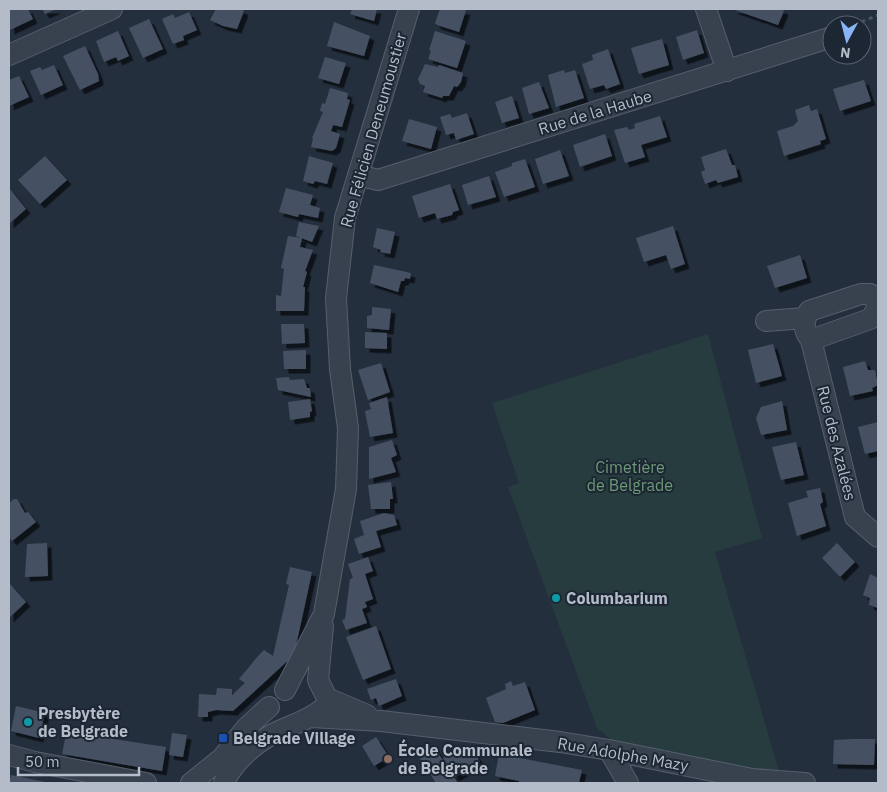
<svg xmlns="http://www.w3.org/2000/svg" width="887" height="792" font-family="'IBM Plex Sans',sans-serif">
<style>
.green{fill:#263c3f}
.building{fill:#455162;filter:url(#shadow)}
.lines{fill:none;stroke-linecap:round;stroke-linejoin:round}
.minor-casing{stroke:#565f6c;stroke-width:22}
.path{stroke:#44595c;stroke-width:3;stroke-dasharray:4 4;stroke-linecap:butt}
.minor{stroke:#38414e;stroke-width:20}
.culture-dot{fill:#0f9aa8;stroke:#1d2633;stroke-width:2}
.transit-dot{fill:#1a4fb4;stroke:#1d2633;stroke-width:2}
.education-dot{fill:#8d6e63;stroke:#1d2633;stroke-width:2}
.labels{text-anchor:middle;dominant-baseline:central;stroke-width:4;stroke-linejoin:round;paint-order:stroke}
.street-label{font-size:16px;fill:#b4bcc9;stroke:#1d2633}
.park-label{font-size:16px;fill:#6b9a76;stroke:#1d2633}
.poi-label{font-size:16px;font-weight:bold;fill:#b4bcc9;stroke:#1d2633;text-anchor:start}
</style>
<defs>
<filter id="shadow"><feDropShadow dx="4.5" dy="4.5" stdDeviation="0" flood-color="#0009"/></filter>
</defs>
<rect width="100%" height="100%" fill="#242f3e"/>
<path class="green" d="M708,334L762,538L715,552L779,771L764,773L614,742L597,728L508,487L519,483L492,403Z"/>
<path class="building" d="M9,9H28L33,19L10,30Z
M42,9H57L45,14Z
M216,9H241L244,11L237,29L223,26L210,20Z
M352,9H377L374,21L350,14Z
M440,9L466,10L459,32L437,25L435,23Z
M732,9H782L784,11L778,25Z
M189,12L197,30L183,36L184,40L173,44L162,19L173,14L175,18Z
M149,19L163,49L143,58L129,28Z
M334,22L370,36L364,56L327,46Z
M697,30L704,53L683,60L676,37Z
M118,31L129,56L118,61L116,57L104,62L96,41Z
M435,31L466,41L457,68L428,59L431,51L429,50Z
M662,39L669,65L639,74L631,48Z
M85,46L98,74L99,81L80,90L63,56Z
M608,49L620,84L606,89L604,85L590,89L582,64L593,60L592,55Z
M325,57L346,63L339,84L318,78Z
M425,64L438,67L439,65L463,73L461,82L457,87L454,86L449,96H443L442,98L423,92L425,86L420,84L418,79Z
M54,65L63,85L41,95L30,71L40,67L42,70Z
M564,70L565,73L575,70L584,98L556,107L548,75Z
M19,76L29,97L9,106V80Z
M864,80L871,101L840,111L833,89Z
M539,82L549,108L529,114L522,88Z
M330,88L348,93L347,99L350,100L342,127L333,125L331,131L340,134L336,148L332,151L311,147L313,139L312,138L323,112L320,111L322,103L325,104Z
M512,96L519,118L502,123L495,102Z
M809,105L811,111L817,109L826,139L820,141L821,144L784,156L777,131L793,126L798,121L795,110Z
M467,113L474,134L456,140L454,133L446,135L440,117L450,114L452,118Z
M660,116L667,137L641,145L645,157L625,163L614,130L627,127L629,130L635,128L634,124Z
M409,119L437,127L431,149L402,141Z
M605,134L612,156L580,167L573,145Z
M726,149L732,165H735L738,177L718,183L716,180L705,184L701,172L705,170L701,157Z
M560,150L569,176L543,184L535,159Z
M45,156L67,180L40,204L18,180Z
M309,156L333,163L327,184L315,181L313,184L303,181Z
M525,159L535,187L504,197L495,172L512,166V163Z
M489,176L496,197L468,205L462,185Z
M450,184L459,210L453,212L452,215L437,219L435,213L419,218L412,196Z
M9,188L26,209L9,224Z
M286,188L313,195L310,205L320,208L318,218L299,214L298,217L279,212Z
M299,222L319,226L312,242L296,236Z
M673,226L685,264L671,269L666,255L644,262L636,238Z
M377,228L395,232L390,254L380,252L381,250L373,247Z
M288,236L302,238L300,247L313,250L305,271L307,272L303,287H305L304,311H276V295L281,296L284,269L281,268Z
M800,255L807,278L775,288L767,266Z
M374,265L411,273L410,279L405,278L404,281H401L398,292L370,283Z
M372,307L391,309L389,330L367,328V316L372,315Z
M281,324H304L305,343L282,344Z
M365,332L387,333V349L365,348Z
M773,344L782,376L756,383L748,350Z
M306,350V369H284L283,351Z
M865,361L868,370H875L878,385L872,388L873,391L850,396L843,367Z
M381,363L390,392L368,400L358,370Z
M289,377L290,380L304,379L307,388H310L311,397L278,390L276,378Z
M387,397L393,433L370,437L365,411L371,409L369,403Z
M310,399L312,411L310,412V417L290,420L288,402Z
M782,401L787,430L761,435L756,418L761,407Z
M878,422V451L865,454L858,427Z
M392,440L397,455L391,458L396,472L369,479V447Z
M796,442L804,475L781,480L772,447Z
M391,482L393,499H390V509H371L368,485Z
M820,488L823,502L820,504L826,526L797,536L788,503L808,497L806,491Z
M14,499H17L25,513L28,512L36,522L12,541L9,537V503Z
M384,513L394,515L397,525L376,531L381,547L359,554L354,539L364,535L360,521Z
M47,543L48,576L25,577L27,544Z
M837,543L855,562L840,577L822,558Z
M368,557L373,571L365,574L373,599L365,602L367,607L362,609L367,623L346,630L342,620L345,619L350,579L353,578L348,564Z
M290,567L312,572L294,655L233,711L216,710L208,712V717H198L199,694L216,695L217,688L232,689V695L245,683L239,679L258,656L264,650L273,656L289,585L286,584Z
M870,574L878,578V608L869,605L870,598L863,595Z
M10,584L26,602L9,618V585Z
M376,626L391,669L363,680L346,637Z
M396,679L402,696L379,706L376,698L371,700L367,689Z
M511,681L513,686L525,682L535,710L503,723L495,722L486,698L506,689L505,684Z
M16,706L45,713L39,738L11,731Z
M88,732L107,735V738L166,747L162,771L62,754L66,734L86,739Z
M172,733L187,735L183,757L169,755Z
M376,737L389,757L374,766L362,746Z
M853,739H875L874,765L833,764L834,740Z
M465,745H470L480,762L455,777L443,758Z
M434,747L458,783H436L419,757Z
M499,754L582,770L579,783H519V781L495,776Z
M11,775L45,782V783H9Z"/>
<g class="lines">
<g class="minor-casing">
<path id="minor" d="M706,9L727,71
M9,55L112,9
M358,175L378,180L832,37
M766,321L805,318
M811,340L870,319L876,311L877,301L870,294H861L809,311C803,322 803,331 811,340L855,517L878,537
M323,626L318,680L327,698L367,715
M285,690L324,614L346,489L348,428L340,369L336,298L345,218L409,9
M312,717L381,721L560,742L609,750L752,779L805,783
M609,750L628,783
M9,755L35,762L146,783
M191,783L222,758L246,728L269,707
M224,783C232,763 254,744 273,734C290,725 308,721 322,709"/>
</g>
<path class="path" d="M854,25L878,15"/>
<use href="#minor" class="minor"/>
</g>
<g class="culture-dot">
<circle cx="556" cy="598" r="5"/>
<circle cx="28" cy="722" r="5"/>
</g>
<rect class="transit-dot" x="218" y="733" width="10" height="10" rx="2.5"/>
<circle class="education-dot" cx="388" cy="759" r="5"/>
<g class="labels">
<g class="street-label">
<text transform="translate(595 112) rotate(-17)">Rue de la Haube</text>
<text transform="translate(373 130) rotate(-74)">Rue Félicien Deneumoustier</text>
<text transform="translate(837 443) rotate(76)">Rue des Azalées</text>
<text transform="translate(623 754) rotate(10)">Rue Adolphe Mazy</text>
</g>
<g class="park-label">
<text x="630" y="467">Cimetière<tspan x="630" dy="18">de Belgrade</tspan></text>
</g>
<g class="poi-label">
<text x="566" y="598">Columbarium</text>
<text x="38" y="713">Presbytère<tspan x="38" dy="18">de Belgrade</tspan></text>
<text x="233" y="738">Belgrade Village</text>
<text x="398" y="750">École Communale<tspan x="398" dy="18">de Belgrade</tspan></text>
</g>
</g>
<rect width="887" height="792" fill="none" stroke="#b4bcc9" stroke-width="20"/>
<g transform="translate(847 40) rotate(187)"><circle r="24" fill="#1d2633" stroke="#59626f"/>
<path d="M0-4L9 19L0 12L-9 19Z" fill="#8ab4f8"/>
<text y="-8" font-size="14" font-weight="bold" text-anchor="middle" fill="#b4bcc9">N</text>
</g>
<path d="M18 767v8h121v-8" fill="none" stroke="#b4bcc9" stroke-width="2.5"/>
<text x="25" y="767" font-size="15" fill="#b4bcc9" stroke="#1d2633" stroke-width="4" paint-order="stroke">50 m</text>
</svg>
